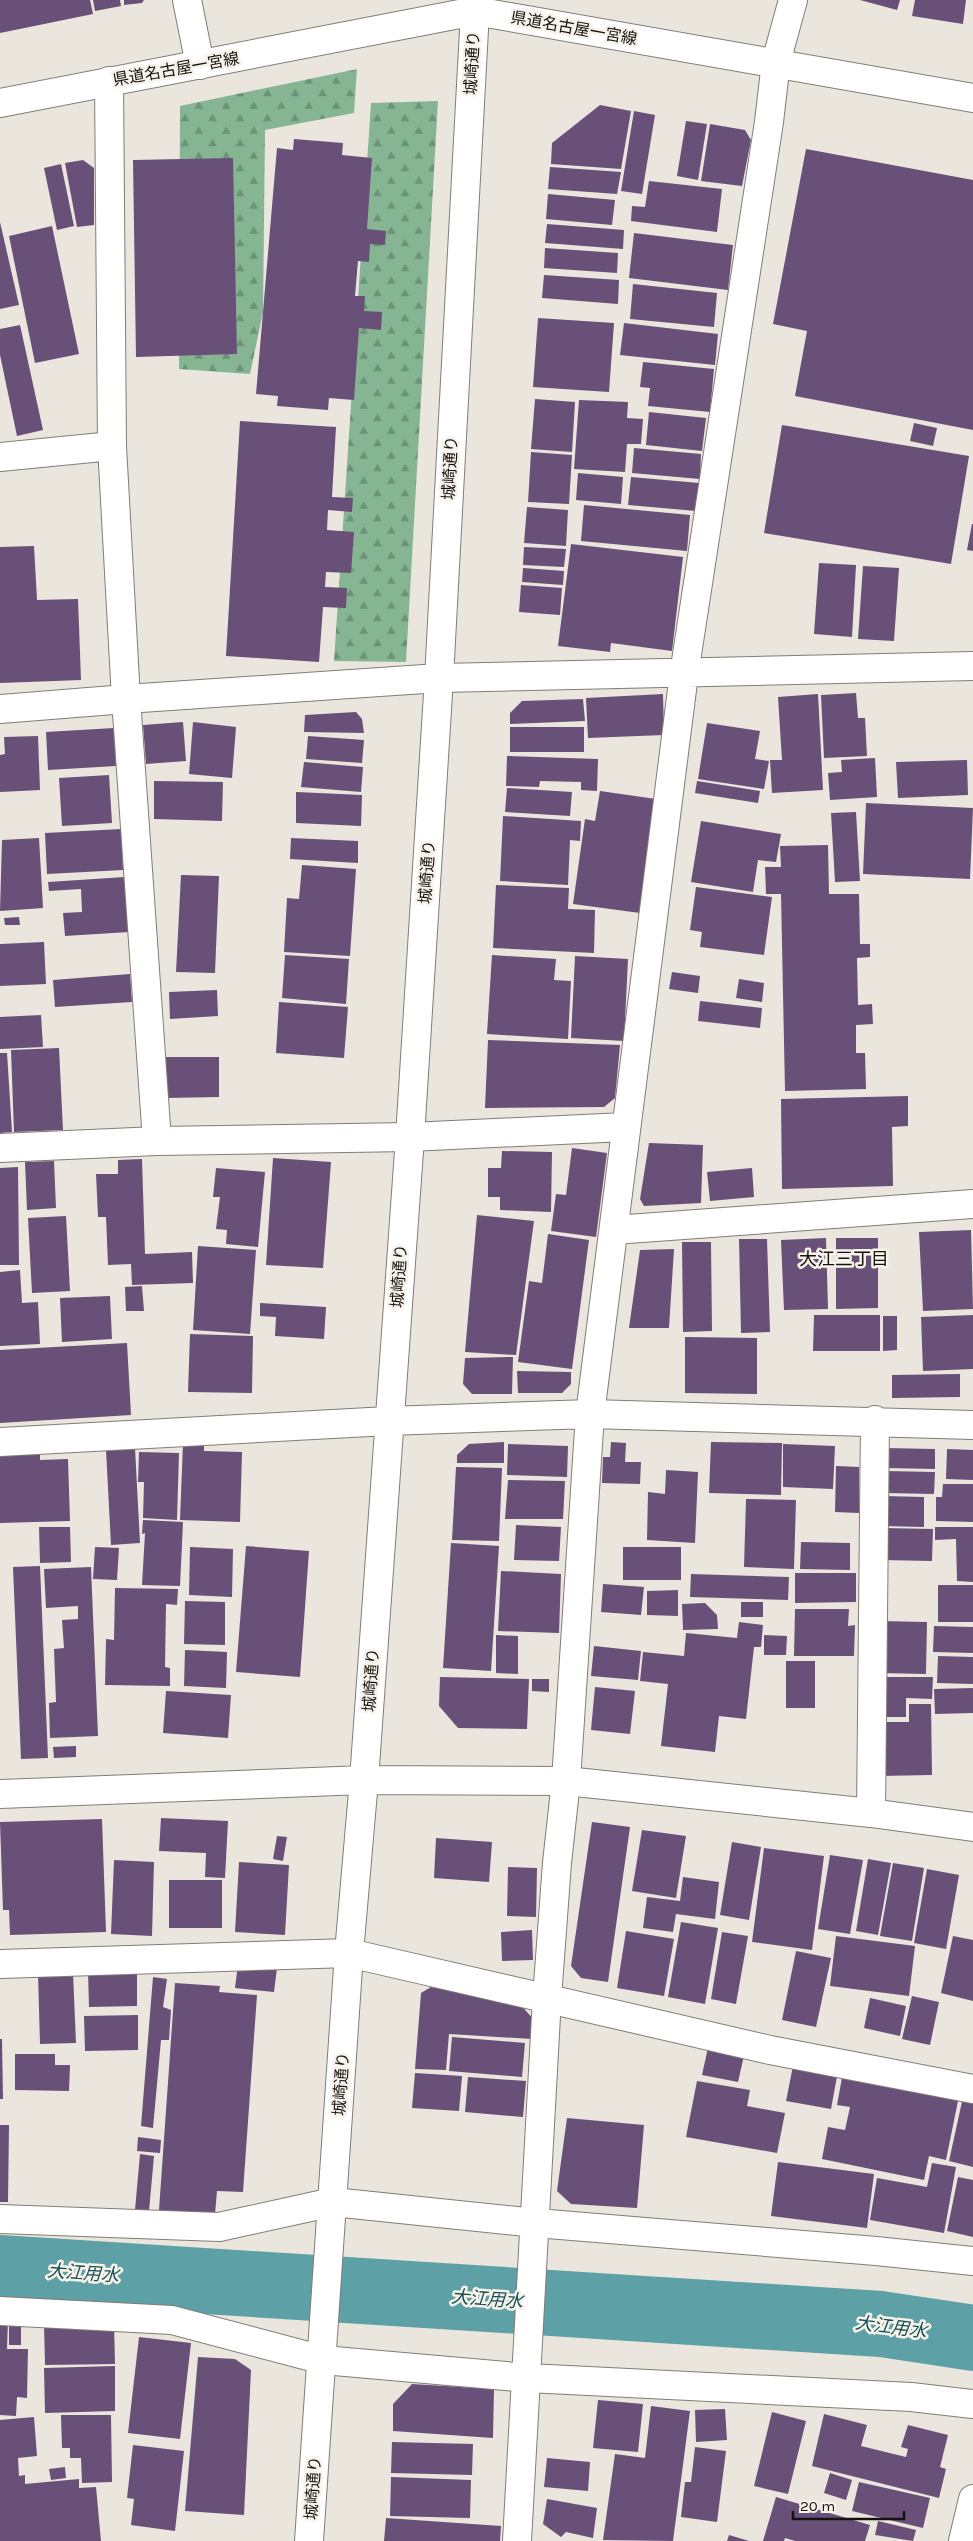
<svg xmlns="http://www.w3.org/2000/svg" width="973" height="2541" font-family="Karla,'Noto Sans JP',sans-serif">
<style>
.forest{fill:url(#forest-firs)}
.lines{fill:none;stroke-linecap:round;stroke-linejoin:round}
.river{stroke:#5da0a5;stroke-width:66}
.building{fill:#695078}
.minor-casing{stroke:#817d75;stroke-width:30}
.tertiary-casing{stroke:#817d75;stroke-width:30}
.secondary-casing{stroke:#817d75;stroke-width:30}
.minor{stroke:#fff;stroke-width:28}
.tertiary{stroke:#fff;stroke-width:28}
.secondary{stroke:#fff;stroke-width:28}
.labels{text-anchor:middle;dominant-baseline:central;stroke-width:5;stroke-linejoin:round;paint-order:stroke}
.street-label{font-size:16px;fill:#151310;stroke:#f8f3ea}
.neighbourhood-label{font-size:18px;fill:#151310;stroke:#f8f3ea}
.water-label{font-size:18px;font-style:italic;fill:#165156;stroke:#f8f3ea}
</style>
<defs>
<pattern id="forest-firs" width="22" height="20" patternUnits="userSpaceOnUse" patternTransform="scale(1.25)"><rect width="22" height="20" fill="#86b594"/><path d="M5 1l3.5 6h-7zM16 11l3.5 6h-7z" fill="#6c9277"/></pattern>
</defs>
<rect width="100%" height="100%" fill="#ebe6dd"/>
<path class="forest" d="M357,69L354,113L265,130L263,312L250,374L179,369L180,106Z
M438,101L406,662L334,661L371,103Z"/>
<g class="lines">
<path class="river" d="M0,2268L881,2324L973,2338"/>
</g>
<path class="building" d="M0,0H90L93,14L0,33Z
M93,0H120L121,6L95,11Z
M124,0H144L142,3L124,5Z
M860,0H900L897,10Z
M915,0H966L963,24L912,16Z
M600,105L631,111L621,169L551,164L552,143Z
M634,111L655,115L642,194L621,191Z
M686,121L707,124L698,180L677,176Z
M710,124L745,130L751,140L742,186L701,181Z
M294,139L343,143L342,155L372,158L367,229L386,231L385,245L370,244L369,262L358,261L355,296H365L364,311L382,312L381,330L359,328L354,400L329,398L328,410L277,406L278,396L256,394L277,148L293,150Z
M806,149L973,180V430L795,396L807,331L773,324Z
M233,158L237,354L136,357L133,160Z
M83,160L94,168V225L77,227L65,163Z
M61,164L74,226L57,230L44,168Z
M550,167L621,172L617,194L548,189Z
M649,181L722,189L717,232L631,221L632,206L645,207Z
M548,194L615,200L612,225L546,219Z
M0,222L19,305L0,309Z
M547,224L624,230L623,249L545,243Z
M52,226L79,354L35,363L9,236Z
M634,233L733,245L728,290L629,278Z
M545,248L618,253L617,273L544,268Z
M544,275L619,280L618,304L542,298Z
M633,284L717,293L714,327L630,319Z
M538,318L614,323L609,392L533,387Z
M624,323L718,334L715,365L620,355Z
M20,325L43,430L17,436L0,355V329Z
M643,362L714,369L710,412L648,406L650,388L640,387Z
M535,399L575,402L572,452L531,449Z
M579,400L628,402L627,418L643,419L641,444H627L625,472L574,469Z
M649,412L706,418L702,451L646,445Z
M240,421L336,427L332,497L353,498L352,512L328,510L327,530L354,532L351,573L326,572L325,587L347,588L346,608L323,607L319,662L226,656Z
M914,423L937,428L933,446L910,441Z
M782,425L969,456L951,564L764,533Z
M634,448L701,454L700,479L632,473Z
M531,452L572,455L569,504L528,502Z
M578,473L623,477L621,504L576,500Z
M631,477L699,483L696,511L628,505Z
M584,505L690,515L687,551L581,541Z
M527,507L568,510L566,546L524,543Z
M972,524H973V551L967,550Z
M571,544L683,557L672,651L611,643L610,652L558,646Z
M34,546L37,600L78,599L81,680L0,683V547Z
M524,547L566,549L564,567L523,565Z
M819,563L856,565L852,637L814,634Z
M863,566L899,568L894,641L858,639Z
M523,568L564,571L563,585L522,582Z
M521,585L562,588L560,615L519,612Z
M856,693L858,718H865L867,756L824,758L821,695Z
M663,694L664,735L588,738L586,698Z
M818,694L823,790L772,793L770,760H782L778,697Z
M583,699L585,721L510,724V713L522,701Z
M356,712L362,719L364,733L304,732L305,715Z
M183,722L186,761L146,764L143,725Z
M193,722L236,727L232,778L189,774Z
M707,723L760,731L755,759L769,761L764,789L698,779Z
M510,727H584V752H510Z
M114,728L116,766L48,770L46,732Z
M38,736L40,790L0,792V755L5,754L4,737Z
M308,736L364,740L362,763L306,759Z
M507,756L598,759L597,791L581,790V782L540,781L539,787L506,786Z
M875,758L877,797L830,800L828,773L842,772L841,760Z
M967,760L968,795L898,798L896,762Z
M304,762L363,767L361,792L301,787Z
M109,775L112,823L62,826L59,778Z
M154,781L223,782L222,821L154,819Z
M697,781L760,791L758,803L695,793Z
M507,788L572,792L570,816L505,812Z
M600,791L656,799L640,913L573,904L585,819L595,821Z
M296,792L362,795L361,826L296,823Z
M866,803L973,808L970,879L863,874Z
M856,812L860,881L835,882L831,813Z
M503,816L581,821L580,841L570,840L568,885L500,881Z
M701,821L781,834L776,862L758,860L753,892L691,882Z
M121,829L123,870L47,874L45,833Z
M39,838L43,908L0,911L2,840Z
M291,838L358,841V863L290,859Z
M828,845L829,894H859L860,944H870V957L857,958L858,1005L872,1004L873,1024L856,1025V1053H865L866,1089L785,1091L781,894H766L765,867H781L780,846Z
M302,865L356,869L350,956L284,952L287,898L299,899Z
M181,875L219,876L215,973L176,972Z
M125,877L129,932L65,936L63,913L82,912L81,889L49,891L48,882Z
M496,885L569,888L568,909L595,910L594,953L493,948Z
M696,887L772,897L764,955L700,947L702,932L690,930Z
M19,917L20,925H5L4,918Z
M44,942L46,984L0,986V944Z
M285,955L349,959L346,1004L282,998Z
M492,955L556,959L554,980L571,981L568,1039L487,1034Z
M575,956L628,959L624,1041L571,1038Z
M672,972L700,976L698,993L669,989Z
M130,974L132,1002L55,1007L53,980Z
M739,979L764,983L762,1002L736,998Z
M217,990L218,1016L170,1019L169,992Z
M700,1001L762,1008L760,1028L698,1021Z
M279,1002L348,1007L344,1058L276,1053Z
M41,1015L43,1047L0,1049V1017Z
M488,1040L620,1045L615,1098L604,1107L485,1108Z
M59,1048L63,1130L14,1132L11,1050Z
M0,1053H7L12,1132L0,1133Z
M166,1057H219V1097L166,1098Z
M908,1096V1126L892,1127L893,1186L782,1189L781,1099Z
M649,1143L703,1145L701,1203L644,1206L640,1199Z
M572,1148L607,1153L596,1237L551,1231L556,1194L566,1195Z
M502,1151L552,1152L551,1212L500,1210V1197H488V1168H501Z
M273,1158L331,1162L323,1268L266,1265Z
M142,1159L145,1254L192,1252L193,1283L132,1285L131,1264L108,1265L106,1217H98L96,1174H118V1160Z
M54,1161L56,1208L27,1210L25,1162Z
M18,1167L19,1265H0V1168Z
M216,1168L265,1172L258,1247L226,1244L227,1230L216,1229L220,1197H213Z
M752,1168L754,1197L710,1201L707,1172Z
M477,1215L534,1221L516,1355L465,1352Z
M66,1216L70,1291L32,1293L28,1218Z
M971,1230L973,1309L923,1311L919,1232Z
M548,1234L589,1240L572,1369L518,1362L529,1281L542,1283Z
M826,1238L828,1309L784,1310L781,1240Z
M836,1238H878V1308L836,1309Z
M739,1239H767L770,1332L741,1333Z
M682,1242H711L712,1331L683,1332Z
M198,1246L256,1250L250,1334L193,1330Z
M674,1249L669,1328H629L640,1250Z
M20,1270L22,1303L38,1302L40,1344L0,1346V1272Z
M142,1286L144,1311H126L125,1287Z
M110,1296L112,1339L62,1342L60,1298Z
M260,1303L326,1307L324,1339L275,1336L276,1317L260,1316Z
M814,1315H880V1351H813Z
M973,1315V1369L923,1371L921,1317Z
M883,1316H897V1350L883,1351Z
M190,1334L253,1336L252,1393L188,1392Z
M685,1337L757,1338V1394L685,1393Z
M127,1343L131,1415L0,1423V1350Z
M513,1357L512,1394H472L463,1384L465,1358Z
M517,1371L571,1372V1384L562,1393H518Z
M960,1374V1397L892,1398V1375Z
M504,1442V1463H457V1455L469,1444Z
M611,1442L626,1443L625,1462H641L640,1484L602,1483L603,1457H610Z
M711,1442L782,1443L781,1495L709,1493Z
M183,1443L204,1444V1451L242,1452L240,1522L180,1520Z
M508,1444L568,1446L567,1477L507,1475Z
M783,1444L835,1446L833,1489L783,1487Z
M135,1448L140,1543L111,1545L106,1450Z
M885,1448L935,1449V1469L885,1468Z
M947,1449L973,1450V1480L946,1479Z
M40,1452V1460L68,1459L70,1521L0,1523V1453Z
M139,1452L179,1453L177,1520L143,1518L144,1482H138Z
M836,1466L859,1467V1513L835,1512Z
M456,1467L502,1468L499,1541L452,1540Z
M666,1470L698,1472L695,1543L647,1540L648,1492L665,1494Z
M885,1471L935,1472L934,1494L885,1493Z
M508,1480L565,1481L563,1519H505Z
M943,1484H973V1522L936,1521V1497H942Z
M884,1496L924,1497V1527L883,1526Z
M746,1499L796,1500L794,1569L744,1567Z
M143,1520L183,1522L180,1586L142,1585L145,1533L142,1534Z
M516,1525L561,1527L559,1561L514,1560Z
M39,1527H70L71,1562L40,1563Z
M935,1527H973V1582L957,1581L956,1539L935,1540Z
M883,1528L933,1529L932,1561L882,1560Z
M801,1542L850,1543V1570L800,1569Z
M451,1543L499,1546L491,1671L443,1668Z
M246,1546L309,1551L300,1677L236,1672Z
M95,1547L119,1548L117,1580L93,1579Z
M190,1547L233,1549L232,1597L189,1595Z
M623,1547H681V1580H623Z
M40,1566L48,1758L21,1759L13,1567Z
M91,1567L98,1736L50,1738L49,1703L56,1702L54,1649L64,1648L62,1620L78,1619V1606L46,1608L44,1569Z
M501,1571L561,1574L559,1633L498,1631Z
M795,1573H856V1602L795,1603Z
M691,1574L789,1577L788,1600L690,1597Z
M603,1584L644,1587L641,1615L601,1612Z
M938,1585H973V1622H938Z
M115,1588L178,1589L177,1605L166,1604L165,1667L170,1668V1686L105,1685L106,1639L114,1640Z
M678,1590V1616L647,1615V1591Z
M185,1601L225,1602V1645L184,1644Z
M741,1602H763V1617H741Z
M705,1603L717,1615L718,1629L683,1630L682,1604Z
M795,1609H849L848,1626L855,1625L854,1656H794Z
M880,1621L927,1622L926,1674L879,1673Z
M739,1622L763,1625L761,1647H754L746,1719L719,1716L715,1752L661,1746L668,1684L640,1681L643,1652L684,1656L686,1633L737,1638Z
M934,1626L973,1627V1653L933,1652Z
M496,1635L518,1636V1674L496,1673Z
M764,1635L787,1636L786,1655H764Z
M594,1646L641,1651L638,1680L591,1676Z
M185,1650L227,1652L226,1688L184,1686Z
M938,1656L973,1657V1684L937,1683Z
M786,1661H815V1708H786Z
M440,1677L529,1679L527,1729L458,1728L439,1706Z
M880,1677H933L932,1699L906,1698V1717H879Z
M532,1679H549V1692L532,1691Z
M595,1687L635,1691L630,1734L591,1730Z
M973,1688V1713L935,1714L934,1689Z
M166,1691L231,1695L228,1738L163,1733Z
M909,1704H931L932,1775L879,1776L878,1722H909Z
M76,1746V1757L54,1758L53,1747Z
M161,1818L228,1821L225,1878L205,1877L206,1853L159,1851Z
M102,1819L106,1932L10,1935L9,1910H3L0,1822Z
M592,1822L630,1827L608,1982L581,1978L571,1966Z
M642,1830L686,1836L676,1898L632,1891Z
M277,1836L287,1837L283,1861L273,1859Z
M436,1838L492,1842L489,1882L434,1878Z
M732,1842L761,1847L749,1920L720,1915Z
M764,1848L824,1856L812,1950L752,1942Z
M830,1855L863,1860L850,1934L818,1929Z
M868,1859L891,1863L878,1935L856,1931Z
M114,1860L154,1862L152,1936L111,1934Z
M239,1862L289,1865L285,1935L235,1932Z
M893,1863L924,1868L912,1941L880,1936Z
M508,1867L537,1868L536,1917L507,1916Z
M927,1869L959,1875L946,1949L914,1943Z
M683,1877L719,1882L715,1919L676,1914L673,1932L643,1928L647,1897L680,1901Z
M169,1880H222V1928H169Z
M681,1922L718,1928L705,2004L668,1997Z
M532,1930L533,1960L502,1961L501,1932Z
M626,1931L674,1939L664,1996L617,1988Z
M722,1932L748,1936L736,2004L711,1999Z
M836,1936L915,1946L909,1996L830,1986Z
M953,1936L973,1940V2001L941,1993Z
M796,1951L831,1958L816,2027L782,2020Z
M238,1964L277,1968L274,1992L235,1988Z
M137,1970V2006L89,2007L88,1971Z
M73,1973L76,2043L40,2044L38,1974Z
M153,1977L167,1979L163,2007L171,2010L169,2040H161L153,2128L141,2126Z
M175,1983L220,1986L219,1992L257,1995L243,2192L217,2191L215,2214L159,2210Z
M431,1987L520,2004L534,2020L532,2039L449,2034L446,2070L415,2069L421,1993Z
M912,1996L939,2002L930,2045L902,2039Z
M870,1998L906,2006L900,2036L864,2028Z
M138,2015V2050L85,2051L84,2016Z
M452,2037L525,2043L522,2077L449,2071Z
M0,2039H2L3,2099H0Z
M709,2043L745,2051L738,2082L702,2075Z
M15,2054H55V2065H70L69,2091L15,2090Z
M794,2061L838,2071L831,2109L786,2101Z
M843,2072L959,2096L946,2160L929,2156L924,2180L822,2159L828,2127L845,2130L850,2107L837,2105Z
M415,2073L462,2076L459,2111L412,2108Z
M468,2077L526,2081L523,2117L465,2112Z
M697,2081L750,2090L747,2106L785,2113L777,2153L686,2137Z
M963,2097L973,2099V2167L949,2161Z
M567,2118L644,2125L637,2208L571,2204L557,2191Z
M0,2125H9L8,2202H0Z
M138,2137L161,2140L160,2153L137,2151Z
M140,2154L154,2156L149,2211L135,2210Z
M778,2162L874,2174L867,2228L771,2216Z
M932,2163L956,2167L944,2233L870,2220L877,2178L927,2187Z
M958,2177L973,2180V2237L947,2231Z
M9,2318L21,2319V2345H9Z
M0,2320H8L7,2349H28L27,2398L17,2397L16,2416L0,2415Z
M114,2322L115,2364L45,2365L44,2324Z
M139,2337L191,2343L180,2439L128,2433Z
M198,2357L235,2359L251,2370L244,2515L185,2511Z
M115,2366V2411L45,2413L44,2368Z
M412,2384L494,2389L493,2438L393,2431V2404Z
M598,2400L643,2404L638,2452L593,2448Z
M651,2406L690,2411L673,2541L603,2540L615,2454L645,2458Z
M725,2409L727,2440L696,2442L695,2410Z
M772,2412L806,2421L788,2494L754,2486Z
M824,2414L867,2425L861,2446L906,2457L908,2449L901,2447L908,2425L948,2435L940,2467L946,2469L939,2498L812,2466Z
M61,2415H111L112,2482L82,2483L81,2458H70V2448H62Z
M34,2417L37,2456L18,2458L19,2476L25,2475V2484L79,2479V2488L96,2487L101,2541H0V2420Z
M392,2442L473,2444L472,2475L391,2473Z
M133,2445L184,2451L175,2531L131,2525L134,2499L127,2498Z
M695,2447L726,2451L717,2522L681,2517L685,2482H691Z
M547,2458L590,2462L588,2491L544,2487Z
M65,2467L66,2478L51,2480L49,2469Z
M830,2473L852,2480L846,2500L824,2493Z
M391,2477L471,2480L470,2518L390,2516Z
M859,2482L930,2498L923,2528L852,2511Z
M776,2497L870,2525L865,2541H795L785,2538L784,2541H763Z
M547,2499L597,2508L593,2538L566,2532L561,2537L543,2524Z
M386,2518L501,2526L500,2541H384Z
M878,2521L916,2530L913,2541L875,2535Z
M729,2535L749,2541H727Z"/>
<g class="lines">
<g class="minor-casing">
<path id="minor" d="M187,0L200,65
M109,81L112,446L126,699L157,1141
M0,457L112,446
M439,678L973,666
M0,709L126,699
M0,1148L157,1141L410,1137L625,1127
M614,1230L973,1204
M0,1442L388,1421L590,1414L973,1425
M871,1813L875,1420
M0,1964L349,1953L770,2050L973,2089
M0,2219L219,2227L333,2202L536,2223L876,2251L973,2261
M0,2311L172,2320L323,2360L528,2378L911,2397L973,2404
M517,2541L547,1998L557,1863L566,1781L590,1414L684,674L769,122L776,62L793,0
M963,2541L973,2499"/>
</g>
<g class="tertiary-casing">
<path id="tertiary" d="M126,699L439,678
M0,1794L364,1780L566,1781L871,1813L973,1827
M309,2541L349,1953L364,1780L410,1137L439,678L475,11"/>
</g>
<g class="secondary-casing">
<path id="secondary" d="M0,103L475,11L973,98"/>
</g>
<use href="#minor" class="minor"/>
<use href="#tertiary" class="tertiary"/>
<use href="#secondary" class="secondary"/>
</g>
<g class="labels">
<g class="street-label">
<text transform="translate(574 28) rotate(10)">県道名古屋一宮線</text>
<text transform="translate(472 63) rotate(-87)">城崎通り</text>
<text transform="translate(176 69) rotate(-10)">県道名古屋一宮線</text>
<text transform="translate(450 468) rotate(-87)">城崎通り</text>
<text transform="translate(427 872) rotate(-86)">城崎通り</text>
<text transform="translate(399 1276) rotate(-86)">城崎通り</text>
<text transform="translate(371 1680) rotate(-86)">城崎通り</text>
<text transform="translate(341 2084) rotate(-86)">城崎通り</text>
<text transform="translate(313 2488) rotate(-86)">城崎通り</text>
</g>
<g class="neighbourhood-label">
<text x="844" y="1259">大江三丁目</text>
</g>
<g class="water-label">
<text transform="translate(83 2273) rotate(4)">大江用水</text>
<text transform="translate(487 2299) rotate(4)">大江用水</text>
<text transform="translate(891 2327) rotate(7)">大江用水</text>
</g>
</g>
<path d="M793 2511v8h111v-8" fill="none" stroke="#151310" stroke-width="2.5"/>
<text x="800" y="2511" font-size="15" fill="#151310" stroke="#f8f3ea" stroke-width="4" paint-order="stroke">20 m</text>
</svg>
